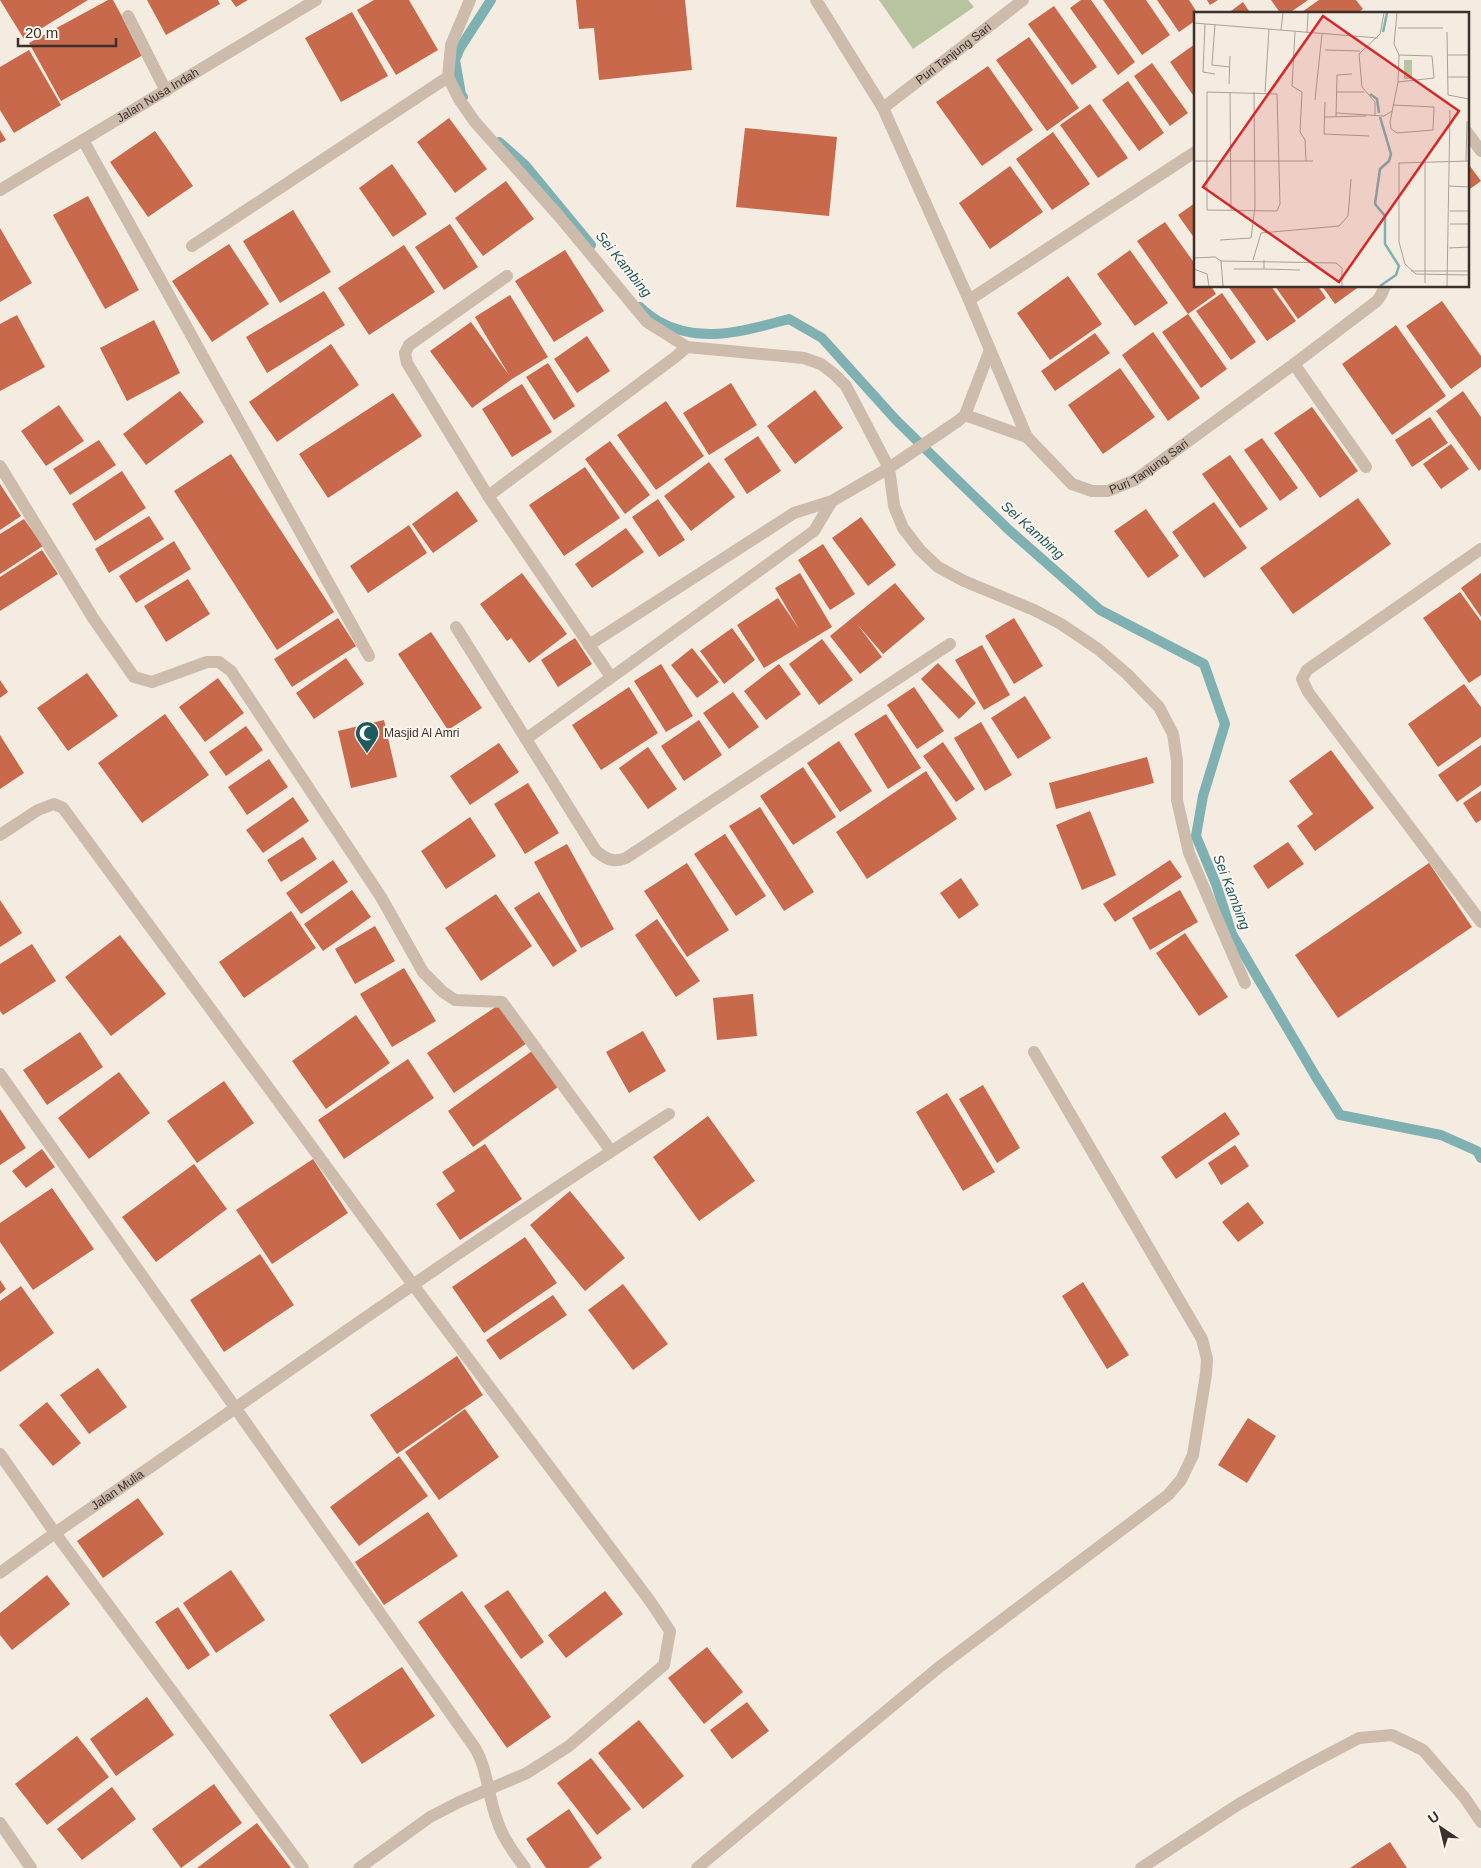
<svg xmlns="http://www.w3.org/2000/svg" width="1481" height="1868" font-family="Arial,sans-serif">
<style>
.pitch{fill:#b8c4a0}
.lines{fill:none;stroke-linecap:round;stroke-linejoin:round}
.stream{stroke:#7fb0b2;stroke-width:10}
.building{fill:#c8694b}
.minor{stroke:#cdbbac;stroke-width:12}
.labels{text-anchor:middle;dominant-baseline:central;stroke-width:4;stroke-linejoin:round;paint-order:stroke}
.street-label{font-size:12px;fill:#3b302b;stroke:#fbf5ee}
.poi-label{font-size:12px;fill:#3b302b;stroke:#fbf5ee;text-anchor:start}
.water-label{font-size:14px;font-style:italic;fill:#1f5a5e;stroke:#fbf5ee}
.inset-river{fill:none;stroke:#7fb0b2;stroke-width:2.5}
.inset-road{fill:none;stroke:#aaa098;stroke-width:1}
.view{fill:#d62828;fill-opacity:0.15;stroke:#d62828;stroke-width:2.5}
.inset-edge{fill:none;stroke:#3b302b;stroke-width:2.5}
</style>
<rect width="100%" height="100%" fill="#f4ebe1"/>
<path class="pitch" d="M879,0H968L974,7L913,49Z"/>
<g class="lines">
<path class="stream" d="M463,97L461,94L455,60L460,48L491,0
M499,142L525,165L591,245
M640,307C645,313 651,316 658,321C701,345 744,331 789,319L822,338L896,420L949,472L1009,530L1100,610L1204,664L1225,724L1203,796L1196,836L1216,884L1232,934L1316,1077L1340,1115L1441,1135L1477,1151L1481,1158"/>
</g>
<path class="building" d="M0,0H88L24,39Z
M108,0H113L143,55L61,101L29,43Z
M147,0H218L220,4L166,35Z
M231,0H248L236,7Z
M374,0H409L438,50L396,75L357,10Z
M576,0H685L692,70L599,80L594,28L579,29Z
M1081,0H1091L1135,62L1118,75L1070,8Z
M1103,0H1146L1170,35L1142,55Z
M1157,0H1189L1198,14H1195V21L1179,32Z
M1207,0H1218L1210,5Z
M1271,0H1308L1288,14H1281Z
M1319,0H1356L1363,9L1356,14H1299Z
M1243,2L1251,14H1227Z
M1054,6L1097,67L1072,85L1028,24Z
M352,12L388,76L341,102L305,38Z
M1029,37L1079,108L1047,131L996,60Z
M1195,44V98L1170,62Z
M29,50L61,105L14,133L0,110V67Z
M1152,63L1188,113L1170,126L1134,76Z
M988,66L1033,130L982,166L936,102Z
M1128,81L1164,133L1139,151L1102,100Z
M1090,104L1128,158L1098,178L1060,125Z
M449,118L487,169L455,193L417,142Z
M745,128L837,137L829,216L736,207Z
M0,130L6,140L0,143Z
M155,131L193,186L148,217L110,162Z
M1053,132L1090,184L1052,210L1016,159Z
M1467,162L1481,181L1467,191Z
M392,164L427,214L393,237L359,188Z
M1010,166L1043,212L990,249L959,203Z
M506,181L534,219L483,256L455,218Z
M88,196L139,290L105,309L53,215Z
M1195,203V239L1178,215Z
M293,210L331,272L280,303L243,241Z
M1165,222L1195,264V286H1211L1216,294L1188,314L1137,241Z
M450,224L478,267L444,290L415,247Z
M0,228L32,283L0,302Z
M229,244L269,304L212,342L172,281Z
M404,245L435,292L369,335L338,288Z
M565,250L604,311L554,342L515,281Z
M1130,250L1168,303L1135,326L1097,274Z
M1068,276L1102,324L1050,360L1017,313Z
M1228,286H1271L1296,321L1267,341Z
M1275,286H1318L1326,298L1298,319Z
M1322,286H1360L1335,304Z
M324,291L345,325L267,373L246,337Z
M1222,293L1256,342L1231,360L1196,311Z
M510,295L548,357L512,379L472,408L430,351L471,322L509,375L475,317Z
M1442,301L1481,356V367L1451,389L1406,326Z
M1188,314L1227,369L1201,388L1162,332Z
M17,315L45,367L0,391V324Z
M154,320L180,373L127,401L100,348Z
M1396,325L1446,396L1392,435L1342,364Z
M1153,332L1200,398L1168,421L1122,355Z
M1095,333L1110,353L1055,391L1041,371Z
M587,336L610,371L577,393L554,359Z
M331,344L359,385L277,442L249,402Z
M548,363L575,406L554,420L526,377Z
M1120,368L1155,417L1103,454L1068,405Z
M731,383L757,425L709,455L683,413Z
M522,384L552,432L512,457L482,409Z
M815,390L843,428L795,464L767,426Z
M180,391L204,422L146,465L123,434Z
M1463,391L1481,417V469L1479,471L1436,411Z
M393,393L422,436L328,498L299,454Z
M666,401L704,456L656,490L617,435Z
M59,405L84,441L46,466L21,431Z
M1312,407L1358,471L1320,498L1274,433Z
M1430,417L1448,443L1412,467L1395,440Z
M758,436L781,471L747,494L724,459Z
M1262,438L1298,488L1280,501L1244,450Z
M99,440L116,465L70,495L53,469Z
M610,441L650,495L625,514L585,459Z
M1451,444L1469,469L1441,489L1423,464Z
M231,454L334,612L277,650L174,491Z
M1230,455L1268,509L1240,528L1202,474Z
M709,462L735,497L691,531L664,496Z
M585,467L620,518L564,556L529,505Z
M122,471L146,508L95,541L72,504Z
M0,484L21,516L0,530Z
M457,491L478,521L433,553L412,524Z
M1358,498L1391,544L1293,614L1260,568Z
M658,499L685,540L659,557L632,517Z
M1214,502L1247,548L1204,578L1172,532Z
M1146,509L1179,556L1148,578L1114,531Z
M149,516L164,539L109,573L95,549Z
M861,517L896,565L868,586L832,538Z
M24,519L43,546L0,574V534Z
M409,525L427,553L368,593L350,566Z
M626,528L644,552L592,588L575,564Z
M174,541L191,569L136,603L119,576Z
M823,544L855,594L830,610L798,560Z
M42,550L58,574L0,611V577Z
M522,573L567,634L529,663L511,638L507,641L480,604Z
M800,573L832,627L764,668L737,625L778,598L799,629L775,588Z
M1481,573V617L1461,588Z
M188,579L210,614L166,642L144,606Z
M895,583L925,619L883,654L857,624L882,657L860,674L830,636Z
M1460,592L1481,621V675L1469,683L1423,618Z
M338,618L356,646L292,687L274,659Z
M1014,618L1043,666L1014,684L985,636Z
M732,628L755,660L724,684L700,651Z
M431,632L482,708L448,730L398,654Z
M575,638L592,664L558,687L541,660Z
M822,639L853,680L819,705L789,664Z
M982,645L1010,695L984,710L955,660Z
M692,648L719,682L697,698L671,665Z
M346,658L364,684L314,719L296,693Z
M938,663L976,703L959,719L921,679Z
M661,664L693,716L666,732L634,681Z
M779,664L801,694L766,720L744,691Z
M87,673L118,716L68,751L37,708Z
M218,678L244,713L205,742L179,707Z
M0,680L8,692L0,698Z
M1464,684L1481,707V737L1438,767L1408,724Z
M629,687L658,733L601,770L572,725Z
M914,687L944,731L917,749L887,705Z
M733,692L759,727L729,749L703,713Z
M1025,696L1051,738L1018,759L991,718Z
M165,714L209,775L142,823L98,763Z
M886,714L921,768L888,789L854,734Z
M384,720L397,777L351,788L338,731Z
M699,720L722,755L684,781L661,746Z
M981,722L1012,775L985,791L954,738Z
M246,726L263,750L226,776L209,752Z
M0,735L24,773L0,789Z
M839,741L872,791L840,812L807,763Z
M943,742L975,789L956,802L923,756Z
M499,743L519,772L470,805L450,776Z
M1481,745V785L1457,802L1438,775Z
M648,747L677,789L648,809L619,768Z
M1331,750L1374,808L1315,851L1297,826L1313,814L1289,781Z
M1147,757L1154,783L1056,809L1049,783Z
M269,759L288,787L247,815L228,787Z
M803,767L836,817L793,845L760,796Z
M926,771L957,819L867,879L836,832Z
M528,783L559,833L525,854L494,804Z
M1481,791V820L1476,823L1463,803Z
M293,797L309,821L263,853L246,830Z
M760,807L814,892L784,911L729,826Z
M1090,811L1116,875L1082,890L1056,825Z
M470,817L496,856L446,889L421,851Z
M725,834L766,896L736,916L694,854Z
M303,837L317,859L281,882L267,860Z
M1288,842L1304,864L1268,889L1253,866Z
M567,844L614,929L581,948L534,862Z
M333,860L348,882L301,914L286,893Z
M1170,860L1182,877L1115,922L1103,904Z
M687,863L729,930L687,957L644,891Z
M1429,863L1472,927L1338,1018L1295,955Z
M961,878L979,905L959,919L940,893Z
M352,890L371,917L323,951L304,924Z
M1180,890L1198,922L1150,950L1132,918Z
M539,892L577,951L553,967L514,908Z
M496,894L532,946L481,981L445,928Z
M0,900L22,933L0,947Z
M291,911L316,948L244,998L219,962Z
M657,919L700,981L676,997L635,935Z
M375,926L395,961L355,984L335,949Z
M1185,933L1228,997L1199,1016L1156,953Z
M120,935L166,994L111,1036L65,977Z
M32,944L56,981L3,1015L0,1011V964Z
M404,968L436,1021L392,1047L360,994Z
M753,994L757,1036L717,1040L713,998Z
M500,1004L527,1043L454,1093L427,1053Z
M356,1015L390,1063L326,1109L292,1061Z
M643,1031L666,1071L629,1093L606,1052Z
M80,1032L103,1067L47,1105L23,1070Z
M532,1051L558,1087L473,1147L448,1111Z
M408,1059L434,1098L344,1159L318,1120Z
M119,1072L150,1113L89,1159L58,1118Z
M224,1081L254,1123L197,1163L167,1121Z
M983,1085L1020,1148L997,1163L959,1099Z
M947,1093L995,1172L963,1191L916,1112Z
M0,1109L26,1148L0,1165Z
M1225,1112L1240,1134L1176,1179L1161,1157Z
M708,1116L755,1181L699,1221L653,1157Z
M485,1144L522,1199L460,1240L436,1204L455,1191L442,1172Z
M1235,1145L1249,1166L1221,1185L1208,1163Z
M42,1149L55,1167L26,1188L12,1171Z
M313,1159L348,1213L272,1264L236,1210Z
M194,1164L227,1209L156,1262L122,1217Z
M52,1188L94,1249L33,1290L0,1242V1223Z
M570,1191L625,1258L585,1291L530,1225Z
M1248,1202L1264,1223L1238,1242L1222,1222Z
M525,1237L557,1283L484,1333L452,1287Z
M260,1254L294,1305L224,1352L190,1300Z
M0,1280L6,1289L0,1294Z
M1083,1282L1129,1355L1107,1369L1062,1296Z
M623,1284L668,1344L633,1370L588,1310Z
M21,1286L54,1333L0,1372V1301Z
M553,1295L567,1315L500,1360L486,1340Z
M457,1356L483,1395L397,1454L370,1415Z
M98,1368L127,1407L89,1434L60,1395Z
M47,1402L81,1443L53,1466L19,1425Z
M465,1409L499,1457L439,1500L405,1452Z
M1248,1418L1276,1436L1247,1483L1218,1465Z
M399,1456L428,1496L359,1546L330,1507Z
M138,1498L164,1534L103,1578L77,1541Z
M428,1512L458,1556L384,1605L355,1562Z
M231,1570L265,1620L216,1653L183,1603Z
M47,1575L70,1604L12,1650L0,1635V1613Z
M508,1590L544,1642L521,1659L484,1606Z
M462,1591L551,1717L507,1748L418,1622Z
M605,1591L623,1614L566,1658L548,1635Z
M178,1607L210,1655L188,1670L155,1622Z
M707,1647L743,1692L704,1724L668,1678Z
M402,1667L435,1716L362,1764L329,1715Z
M147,1697L174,1735L116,1776L90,1739Z
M747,1702L769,1731L732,1759L710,1730Z
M639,1720L684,1776L643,1809L598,1753Z
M77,1736L109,1777L47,1825L15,1784Z
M591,1758L631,1809L597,1835L557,1783Z
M214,1784L242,1823L181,1868L152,1829Z
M112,1787L136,1819L82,1860L57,1829Z
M569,1809L602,1858L588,1868H546L526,1839Z
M257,1823L291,1868H197Z
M1390,1842L1407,1868H1350Z"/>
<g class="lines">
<g class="minor">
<path d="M470,0L451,45L448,77L459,99L475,122L558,215L647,322L687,347L804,358L821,364L834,374L846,386L889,468L894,506L903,528L920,550L938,567L964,581L1034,610L1061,624L1098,649L1127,674L1159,707L1173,734L1177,761V800L1189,853L1245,983"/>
<path id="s1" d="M816,0L883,108L969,300L1027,437L1072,484L1092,491H1108L1135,480L1294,364L1377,301L1381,295L1385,286"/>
<path d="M128,16L166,91"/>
<path id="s2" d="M883,108L1023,0"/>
<path d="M1467,132L1481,151"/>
<path d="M83,140L369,656"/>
<path id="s3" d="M0,190L316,0"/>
<path d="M192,246L448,77"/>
<path d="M507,276L409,345L405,353L407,363L488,496L611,677"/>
<path d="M969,300L1195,152"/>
<path d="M1294,364L1366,467"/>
<path d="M965,415L1027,437"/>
<path d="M0,466L93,618L134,677L152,682L207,662H219L231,671L381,897L423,972L443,992L455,1000L502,1002L611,1151"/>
<path d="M488,496L674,358L687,347"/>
<path d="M1481,549L1307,670L1302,679L1308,692L1481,922"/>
<path d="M456,627L596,851C606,859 613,863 626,858L950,644"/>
<path d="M589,645L794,513L832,501L889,468L958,421L965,415L990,350"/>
<path d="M526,739L814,531L832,501"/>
<path d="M0,835L38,810L54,804L63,808L414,1286L650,1601L670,1631L664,1665L569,1746L527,1773L459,1802L430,1817L359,1868"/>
<path d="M0,1074L475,1748C488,1770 488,1797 497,1820C502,1837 514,1853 525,1868"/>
<path d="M0,1454L55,1533L303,1868"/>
<path id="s4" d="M0,1573L55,1533C259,1393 460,1248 669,1114"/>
<path d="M0,1823L31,1868"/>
<path d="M697,1868L938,1668L1168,1495L1181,1480L1193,1455L1206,1374L1207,1359L1202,1339L1034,1052"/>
<path d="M1141,1868L1239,1804L1304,1767L1359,1738L1392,1735L1423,1750L1464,1797L1481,1822"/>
</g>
</g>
<defs>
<g id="mosque-pin" transform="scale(1.25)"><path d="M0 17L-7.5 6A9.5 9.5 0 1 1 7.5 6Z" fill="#1f5a5e" stroke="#fbf5ee"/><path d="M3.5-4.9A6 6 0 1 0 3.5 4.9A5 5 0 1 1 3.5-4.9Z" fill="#fff"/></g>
</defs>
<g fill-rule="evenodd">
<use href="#mosque-pin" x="367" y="733"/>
</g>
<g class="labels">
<g class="street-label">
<text stroke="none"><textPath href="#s2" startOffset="89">Puri Tanjung Sari</textPath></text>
<text stroke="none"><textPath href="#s3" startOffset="184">Jalan Nusa Indah</textPath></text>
<text stroke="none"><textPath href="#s1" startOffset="636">Puri Tanjung Sari</textPath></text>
<text stroke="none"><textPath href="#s4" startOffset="144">Jalan Mulia</textPath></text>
</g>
<g class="poi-label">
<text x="384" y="733">Masjid Al Amri</text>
</g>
<g class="water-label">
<text transform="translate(624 264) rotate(51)">Sei Kambing</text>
<text transform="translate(1033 530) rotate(42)">Sei Kambing</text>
<text transform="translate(1232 892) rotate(69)">Sei Kambing</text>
</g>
</g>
<g transform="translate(1194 12)">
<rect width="275" height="275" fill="#f4ebe1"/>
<path d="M210,48H218V67H210Z" fill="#b8c4a0"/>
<path class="inset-river" d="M189,20L193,1M176,82L183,87L185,101M186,105L197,142L195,149L186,157L181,192L191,204V232L205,254L202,263L186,274"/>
<path class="inset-road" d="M0,11L184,26M11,12L9,60L21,62M21,12L18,53L36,55M204,16H249M87,18L89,1M101,20L98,74L108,80L106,120L111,128L112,149M253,20L254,83L275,87M113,21L114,1M131,38L166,39M254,43H275M253,65H275M204,70L240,66L238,44L205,43M35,72L36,44M13,80L83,82L86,192L83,199L13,198ZM36,80L37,198M71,80L75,17M142,80H170M121,88L128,22M131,90L130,122L175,124M199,93L240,95L239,118L203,121L197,117L196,110L204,70L205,43L200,32L203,1M142,101L190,104L198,99M181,104V90L168,75L165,42L186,22L190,1M130,105L172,104M142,105L143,63L158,62M0,149H119M272,149L273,109M275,149L205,151V230L211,252L222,262L275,263M255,174L275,175M256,199H275M256,212H275M26,228L57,226L61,195L60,80M255,236L275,235M0,246L21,245L27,249L29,274M59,248L67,221L145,214L154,204L157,167M70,248V257L106,258M27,249L142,251L148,256V274M0,257L13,262L15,274M40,257H70M217,259H275M231,271V149M253,274L256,98"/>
<path class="view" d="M129,4L265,99L145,270L9,175Z"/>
<rect width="275" height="275" class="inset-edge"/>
</g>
<g transform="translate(1441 1828) rotate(325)" stroke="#fbf5ee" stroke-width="4" paint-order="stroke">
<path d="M0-4L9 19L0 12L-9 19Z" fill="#3b302b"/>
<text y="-8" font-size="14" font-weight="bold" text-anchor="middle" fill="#3b302b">U</text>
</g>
<path d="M18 38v8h98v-8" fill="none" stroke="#3b302b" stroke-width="2.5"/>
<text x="25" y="38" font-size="15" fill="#3b302b" stroke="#fbf5ee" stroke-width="4" paint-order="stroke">20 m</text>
</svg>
